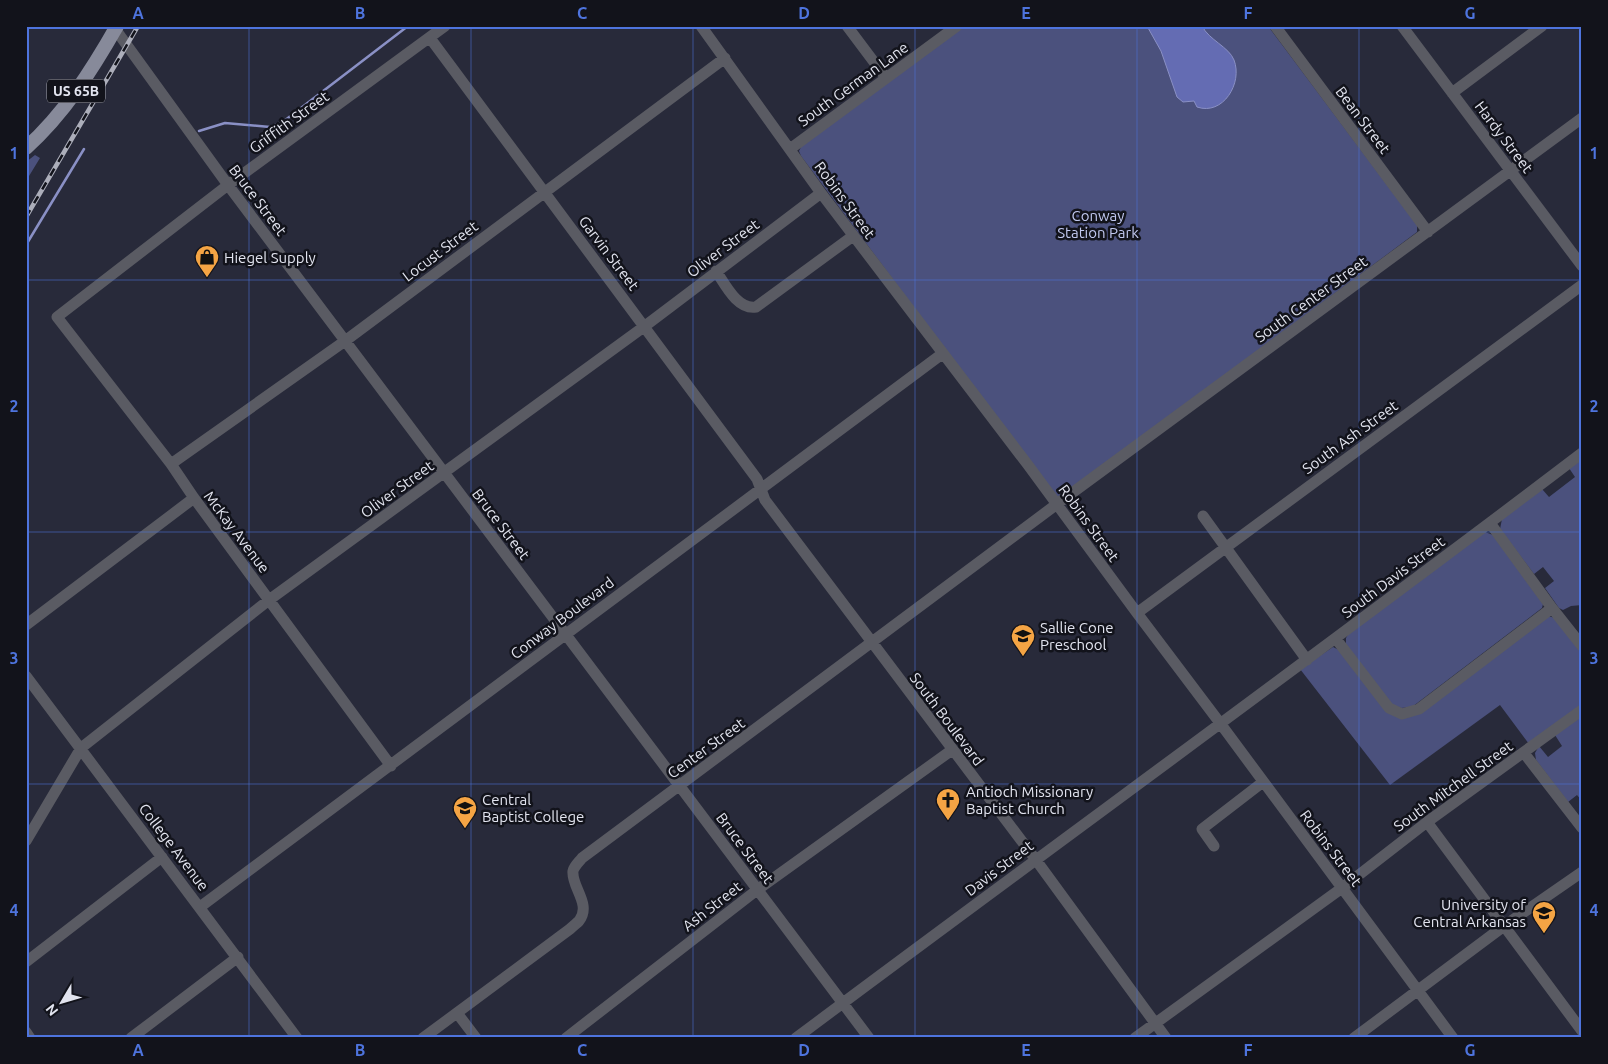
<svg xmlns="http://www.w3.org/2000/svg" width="1608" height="1064" font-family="Ubuntu,sans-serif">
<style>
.green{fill:#4b517d}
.water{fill:#646cb3;stroke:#8a90c5}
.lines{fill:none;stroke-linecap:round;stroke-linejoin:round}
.stream{stroke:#8a90c5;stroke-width:2.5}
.minor{stroke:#5a5b63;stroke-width:11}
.major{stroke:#878a9a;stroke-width:14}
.rail-casing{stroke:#acaeba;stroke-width:4.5}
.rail{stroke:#12131b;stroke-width:2.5;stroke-dasharray:8;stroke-linecap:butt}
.grid{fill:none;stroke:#4e74de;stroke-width:1;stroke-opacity:0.55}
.labels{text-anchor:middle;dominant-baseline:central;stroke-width:5;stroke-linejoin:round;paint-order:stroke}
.shield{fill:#12131b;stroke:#a4a5af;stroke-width:1}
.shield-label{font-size:14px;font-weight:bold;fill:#e2e4ef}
.street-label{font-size:15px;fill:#e2e4ef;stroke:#12131b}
.park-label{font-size:15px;fill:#c1c8f0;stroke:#12131b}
.poi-label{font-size:15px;fill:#e2e4ef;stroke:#12131b;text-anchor:start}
.neatline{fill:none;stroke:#4e74de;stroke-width:2}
.grid-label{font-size:16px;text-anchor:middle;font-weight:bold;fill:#4e74de}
</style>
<rect width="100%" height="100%" fill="#282a3a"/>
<path class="green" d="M963,26H1268L1417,225V232L1061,498L1053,494L801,156L799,151L802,145Z
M35,155L40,158L26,181V162Z
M1582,459V605L1571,606L1563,610L1559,608L1545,588L1554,581L1543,567L1534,574L1500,529L1502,519L1542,489L1549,497L1575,477L1569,468Z
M1485,532L1493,535L1543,604L1542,608L1412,707L1401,708L1390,704L1346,645V638L1349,633Z
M1548,616L1555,618L1582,654V704L1529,744L1500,705L1390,785L1300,669L1333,647L1339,650L1402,718Z
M1582,715V801L1577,795L1568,802L1536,760L1535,753L1539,746L1548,757L1562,746L1555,735Z"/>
<path class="water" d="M1147,26H1202C1209,40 1229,47 1234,60C1243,83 1223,116 1197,107L1194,101L1183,102L1177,97L1161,51Z"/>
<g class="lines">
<path class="stream" d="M199,131L225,123L270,127L284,121L408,26
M26,245L84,149"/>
<path class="minor" d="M113,26L228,185L869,1038
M701,26L821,193L1028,465L1137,613L1220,723L1453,1038
M847,26L886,78
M1275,26L1428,232
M1402,26L1582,266
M430,38L757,479L765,500L1036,860L1166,1038
M1452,93L1542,26
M790,149L957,26
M716,271C725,284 737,310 756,307L853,236
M171,464L345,341L725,58
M1203,516L1307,660
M1490,523L1552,608L1582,646
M1137,613L1582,285
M26,625L194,498
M1336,639L1389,708L1402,714L1419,709L1552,608
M26,676L297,1038
M1524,753L1582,828
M391,766L194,498L171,464L57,317L228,185L445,26
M1427,822L1582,1031
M26,841L81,748L269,600L645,326L821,193
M1214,846L1202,829L1263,782
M200,907L942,354
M26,962L162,857
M457,1013L476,1038
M26,1032L30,1038
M131,1038L238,957
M423,1038L570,929C573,926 577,923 579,921C592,904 571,887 573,871C574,866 579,862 582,858L1057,504L1582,118
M566,1038L757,890L952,750
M796,1038C1058,842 1322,651 1582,453
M1135,1038L1342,888L1427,822L1582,710
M1354,1038L1504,926L1582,872"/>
<path class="major" d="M26,148C64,114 92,70 117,26"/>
<g class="rail-casing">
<path id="rail" d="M26,217L138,26"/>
</g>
<use href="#rail" class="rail"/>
</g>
<path class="grid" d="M249,26V1038M471,26V1038M693,26V1038M915,26V1038M1137,26V1038M1359,26V1038M26,280H1582M26,532H1582M26,784H1582"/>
<defs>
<g id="shop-pin" transform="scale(1.25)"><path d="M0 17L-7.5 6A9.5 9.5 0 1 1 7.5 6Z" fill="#f4a444" stroke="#12131b"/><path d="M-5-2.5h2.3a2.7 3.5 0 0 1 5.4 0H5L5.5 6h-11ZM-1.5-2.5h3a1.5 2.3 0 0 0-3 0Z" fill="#111"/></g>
<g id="school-pin" transform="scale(1.25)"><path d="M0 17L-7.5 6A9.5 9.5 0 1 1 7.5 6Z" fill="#f4a444" stroke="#12131b"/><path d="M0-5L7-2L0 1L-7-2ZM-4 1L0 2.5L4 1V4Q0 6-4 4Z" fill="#111"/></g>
<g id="church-pin" transform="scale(1.25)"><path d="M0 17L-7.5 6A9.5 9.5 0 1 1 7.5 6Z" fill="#f4a444" stroke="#12131b"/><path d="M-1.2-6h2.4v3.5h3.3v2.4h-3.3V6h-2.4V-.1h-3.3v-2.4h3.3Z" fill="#111"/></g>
<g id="university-pin" transform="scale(1.25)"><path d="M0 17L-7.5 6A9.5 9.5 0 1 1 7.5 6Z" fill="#f4a444" stroke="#12131b"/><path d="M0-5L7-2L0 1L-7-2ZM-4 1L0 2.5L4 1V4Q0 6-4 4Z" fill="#111"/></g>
</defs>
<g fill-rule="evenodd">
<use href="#shop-pin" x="207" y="257"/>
<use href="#school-pin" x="1023" y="636"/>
<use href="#church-pin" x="948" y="800"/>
<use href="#university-pin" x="465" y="808"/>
<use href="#university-pin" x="1544" y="913"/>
</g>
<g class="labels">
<rect class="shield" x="47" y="79.5" width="58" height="23" rx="4"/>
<g class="shield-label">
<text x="76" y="91">US 65B</text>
</g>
<g class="street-label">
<text transform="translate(853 84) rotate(-36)">South German Lane</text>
<text transform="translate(1363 120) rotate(53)">Bean Street</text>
<text transform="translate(289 122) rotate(-36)">Griffith Street</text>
<text transform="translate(1504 137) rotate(53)">Hardy Street</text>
<text transform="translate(258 200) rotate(53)">Bruce Street</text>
<text transform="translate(845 200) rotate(54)">Robins Street</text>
<text transform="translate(723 248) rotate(-37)">Oliver Street</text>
<text transform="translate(440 251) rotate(-37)">Locust Street</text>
<text transform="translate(609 253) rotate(53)">Garvin Street</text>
<text transform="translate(1311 299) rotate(-36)">South Center Street</text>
<text transform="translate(1350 437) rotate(-36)">South Ash Street</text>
<text transform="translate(397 489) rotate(-36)">Oliver Street</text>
<text transform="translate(1089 523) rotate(54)">Robins Street</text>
<text transform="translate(501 524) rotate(53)">Bruce Street</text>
<text transform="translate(237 532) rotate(53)">McKay Avenue</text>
<text transform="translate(1393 577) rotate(-37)">South Davis Street</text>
<text transform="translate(562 618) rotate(-37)">Conway Boulevard</text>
<text transform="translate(947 719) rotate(53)">South Boulevard</text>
<text transform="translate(706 748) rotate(-36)">Center Street</text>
<text transform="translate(1453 786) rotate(-36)">South Mitchell Street</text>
<text transform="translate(174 847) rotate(53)">College Avenue</text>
<text transform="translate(745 848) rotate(53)">Bruce Street</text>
<text transform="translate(1331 848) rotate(53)">Robins Street</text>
<text transform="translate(999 868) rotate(-37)">Davis Street</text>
<text transform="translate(712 906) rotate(-38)">Ash Street</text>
</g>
<g class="park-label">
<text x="1098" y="215">Conway<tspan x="1098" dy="17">Station Park</tspan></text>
</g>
<g class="poi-label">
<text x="224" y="257">Hiegel Supply</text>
<text x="1040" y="627">Sallie Cone<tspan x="1040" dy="17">Preschool</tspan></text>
<text x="966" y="791">Antioch Missionary<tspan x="966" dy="17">Baptist Church</tspan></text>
<text x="482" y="799">Central<tspan x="482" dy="17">Baptist College</tspan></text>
<text x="1526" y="904" text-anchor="end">University of<tspan x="1526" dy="17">Central Arkansas</tspan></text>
</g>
</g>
<rect width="1608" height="1064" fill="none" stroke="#12131b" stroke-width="55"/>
<g transform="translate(62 1002) rotate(232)" stroke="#12131b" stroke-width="4" paint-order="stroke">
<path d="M0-4L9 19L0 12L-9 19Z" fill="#e2e4ef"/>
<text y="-8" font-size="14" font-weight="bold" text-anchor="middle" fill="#e2e4ef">N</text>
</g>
<rect x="28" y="28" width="1552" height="1008" class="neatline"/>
<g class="grid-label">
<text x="138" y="19">A</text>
<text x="360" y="19">B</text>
<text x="582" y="19">C</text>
<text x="804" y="19">D</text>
<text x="1026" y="19">E</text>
<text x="1248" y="19">F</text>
<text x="1470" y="19">G</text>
<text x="14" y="159">1</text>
<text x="1594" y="159">1</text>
<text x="14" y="412">2</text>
<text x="1594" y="412">2</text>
<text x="14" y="664">3</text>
<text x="1594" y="664">3</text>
<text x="14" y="916">4</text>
<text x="1594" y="916">4</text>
<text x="138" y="1056">A</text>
<text x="360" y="1056">B</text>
<text x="582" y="1056">C</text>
<text x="804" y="1056">D</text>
<text x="1026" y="1056">E</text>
<text x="1248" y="1056">F</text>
<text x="1470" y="1056">G</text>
</g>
</svg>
